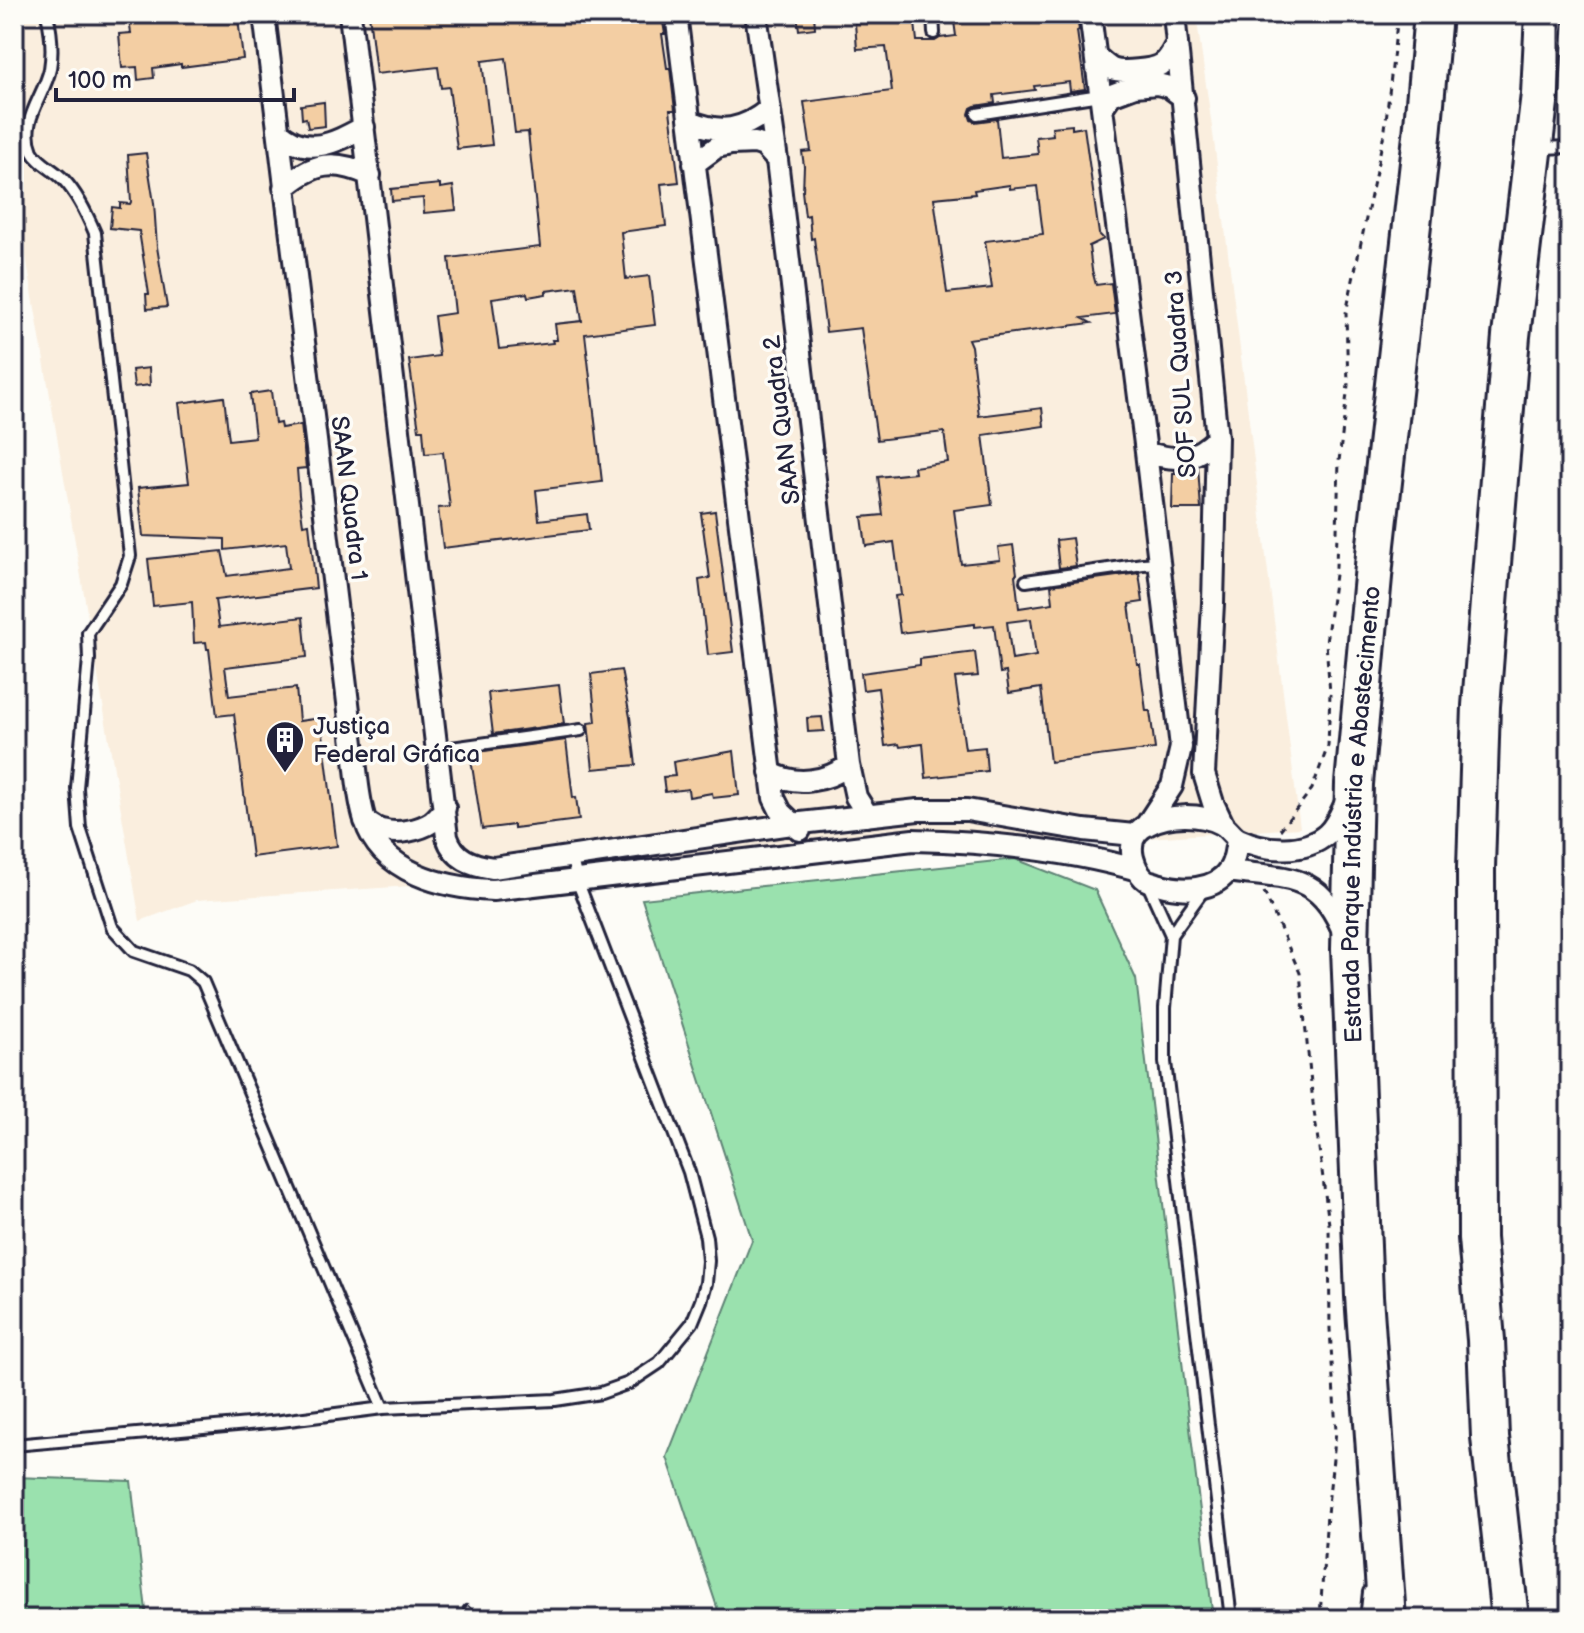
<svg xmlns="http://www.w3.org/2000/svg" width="1584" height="1633" font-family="'Balsamiq Sans',sans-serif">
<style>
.built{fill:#faeede}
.green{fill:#9ae1ae;stroke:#5e8274;stroke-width:2}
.building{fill:#f3cea3;stroke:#22223b;stroke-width:2;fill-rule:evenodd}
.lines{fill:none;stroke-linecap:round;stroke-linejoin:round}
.lane-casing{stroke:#22223b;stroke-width:16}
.street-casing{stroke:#22223b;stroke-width:26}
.highway-casing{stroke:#22223b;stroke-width:42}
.path{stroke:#22223b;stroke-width:3;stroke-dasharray:6 6;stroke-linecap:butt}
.lane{stroke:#fdfcf7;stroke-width:10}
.street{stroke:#fdfcf7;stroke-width:20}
.highway{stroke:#fdfcf7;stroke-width:36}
.rail-casing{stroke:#22223b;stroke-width:8}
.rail{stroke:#fdfcf7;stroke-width:5;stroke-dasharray:15;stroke-linecap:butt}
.labels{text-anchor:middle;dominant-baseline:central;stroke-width:7;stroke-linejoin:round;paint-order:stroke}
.street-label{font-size:24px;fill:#22223b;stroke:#fdfcf7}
.poi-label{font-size:24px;fill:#22223b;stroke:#fdfcf7;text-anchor:start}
</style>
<rect width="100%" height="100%" fill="#fdfcf7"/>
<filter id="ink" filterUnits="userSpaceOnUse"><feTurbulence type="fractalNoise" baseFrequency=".0125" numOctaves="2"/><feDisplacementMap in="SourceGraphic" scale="16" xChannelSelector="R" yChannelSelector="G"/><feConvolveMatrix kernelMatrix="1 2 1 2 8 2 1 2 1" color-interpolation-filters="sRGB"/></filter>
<g filter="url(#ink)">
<path class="built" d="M14,14H1196L1214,141L1300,828L197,900L140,921L14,186Z"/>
<path class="green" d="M1015,859L1095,890L1136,979L1213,1619H721L667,1457L752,1240L642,899Z
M14,1477L131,1481L147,1619H14Z"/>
<path class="building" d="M128,14H224L225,21L238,19L243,59L181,67V64L153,68L154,78L138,80L137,67L122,68L119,34L131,33Z
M369,14H658L659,20L663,22L665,34H662L667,68H670L675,110H670L679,182L661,184L666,226L621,232L626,279L649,276L655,325L585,334L602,482L536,490L539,520L587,514L589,530L443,548L438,508L450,507L443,452L425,454L423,430H419L409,360L439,356L434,316L455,313L449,258L540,247L528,132L515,133L506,58L482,61L492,145L457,149L449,87L441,88L438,67L376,74ZM577,287L582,321L555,324L557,340H552L553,343L499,349L492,298L527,293L528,297L546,294V291Z
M797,14H814L815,28L799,30Z
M863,14H914L917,41H935L940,38L956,36L953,14H1059L1060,21L1077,18L1079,30L1077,31L1085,89L1070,91L1069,82L1034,86L1035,90L994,95L995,103L975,106L971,108L969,114L971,120L975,122L997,119L1001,158L1038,154L1036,137L1053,135L1052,127L1072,125V129L1084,127L1099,234L1104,239L1089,246L1092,270L1096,285L1111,283L1115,314L1082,318L1091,323L968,339L971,346L979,416L1042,408L1044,426L983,435L992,505L954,510L961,564L1000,560L998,547L1013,545L1017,574L1015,575L1019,608L1053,603L1051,585L1139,573L1143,602L1129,604L1137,664H1140L1146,711H1150L1155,749L1050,762L1041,688L1009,693L1006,672L1000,673L994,625L975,627V624L900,633L895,596L901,595L894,542L866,546L862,517L883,515L878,477L915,473L914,467L948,462L944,432L877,440L861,328L826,332L814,238L811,239L809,215L805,216L802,191H803L804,166L802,152L811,151L804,102L892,91L886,47L857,49L855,23L864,22ZM1010,185V189L1037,186L1043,234L985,241L992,288L947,293L934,198L975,194L974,190ZM1031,619L1036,656L1012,660L1007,622Z
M324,102L325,126L308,128L306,118L302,119L301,105Z
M146,153L154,203L157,247L167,307L147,309L146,294H149L139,231L110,228L112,207L120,208V203L130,204L131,202L128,155Z
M440,184V188L453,186L456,210L424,213L423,198L392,201L391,189Z
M149,368L150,385L134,387L132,370Z
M271,391L275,424L280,423L281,428L301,425L306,468L297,469L299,495L303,525L309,524L316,588L215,600L219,627L303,617L307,657L225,667L229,696L296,688L299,721L321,718L337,846L252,857L234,714L217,716L209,649H207L206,642L194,643L192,602L153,606L148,559L222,551L227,576L289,568L286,543L225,550V539L143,536L138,488L189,483L179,403L224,397L229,440L255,437L250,394Z
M1198,467L1201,509H1172L1173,473H1176L1175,471Z
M715,511L733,652L708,655L699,580L710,578L701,513Z
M1072,538L1076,566L1059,568L1056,540Z
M975,652L978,676L955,678L965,749L985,747L987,771L926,778L923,744L900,747L899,744L885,746L878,688L863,690L861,673L920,665V659Z
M621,670L630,717L636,765L593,769L588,723L596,722L591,674Z
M559,685L564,724L493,734L488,693Z
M822,717L824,731L808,732L807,718Z
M566,740L573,798L576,797L579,820L514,828V825L482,829L470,753Z
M734,751L739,795L713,798L712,793L689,797L688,789L665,792L663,777L675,776L673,762Z"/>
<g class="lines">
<g class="lane-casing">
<path id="lane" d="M47,14C51,31 53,51 50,69C44,97 19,121 32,151C38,163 55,170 64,180C78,195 87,214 95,233L130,556L121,584L88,633L89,659L77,788L80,828L112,927L134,951L189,970L203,982L383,1408
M933,14L934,33
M977,114L1100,95
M1541,148L1570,147
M1026,581L1143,564L1159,563
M437,750L581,730
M1147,882L1171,935L1204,889
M1171,935L1165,1008V1062L1231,1619
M14,1445L281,1421L383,1408L555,1400L601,1393L629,1383L659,1363L692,1323L701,1301L706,1283L708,1261L706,1237L689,1172L577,880L571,855
M1366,1619L1369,1592"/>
</g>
<g class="street-casing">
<path id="street" d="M264,14L354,752C357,774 358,799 365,820C381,873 444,888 493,890L913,840C989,842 1065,849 1138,870
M350,14L447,837C454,859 472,865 493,868L792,824L918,810H967L1084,830L1134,835
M676,14L774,798L781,812L800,830
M756,14L777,160L849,765L856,797L868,816
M1090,14L1146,452L1181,747L1172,786L1147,824
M1174,14L1217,438L1213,603L1204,774L1213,803L1223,824
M1096,57C1101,60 1106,66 1112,69C1122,73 1153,70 1162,64C1169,60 1173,50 1177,43
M1102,108L1111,95L1135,86L1157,84L1169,87L1184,98
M690,121C720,134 743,131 769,109
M278,131C307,158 334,143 364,127
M694,164L717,147L731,144L755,143L764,146L777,160
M284,188C314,162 334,159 370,175
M1146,452C1175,462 1195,461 1217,438
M770,772C795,787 826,782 849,765
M365,821C370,824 376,829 382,830C396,835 420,830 432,822C437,818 441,813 445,808
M1237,838C1236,849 1235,859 1230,868C1215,893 1181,891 1157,884C1153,882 1149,882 1146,880C1137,874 1131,856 1132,847C1132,836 1140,828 1149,824C1169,814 1200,813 1221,824C1228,827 1232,836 1239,839C1265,851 1305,854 1327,834C1336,826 1341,813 1346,802
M1228,871C1286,879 1320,871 1344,934"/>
</g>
<g class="highway-casing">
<g id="highway">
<path id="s1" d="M1387,1619L1364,1296L1350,949L1354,784L1376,544L1422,136L1433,14"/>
<path d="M1510,1619L1490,1437L1486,1340L1477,1238L1476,868L1481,706L1493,551L1511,336L1540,94L1544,14"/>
</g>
</g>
<path class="path" d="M1280,830L1312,789L1328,746L1330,693L1326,643L1336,567L1339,461L1348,385L1346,313L1385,129L1398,14
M1264,892L1300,973L1313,1103L1329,1224L1330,1329L1336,1431L1327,1514L1320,1616L1316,1619"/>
<use href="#lane" class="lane"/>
<use href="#street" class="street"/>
<use href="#highway" class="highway"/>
<g class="rail-casing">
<path id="rail" d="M466,1608L477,1619"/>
</g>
<use href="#rail" class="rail"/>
</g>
</g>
<defs>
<g id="building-pin" transform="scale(2)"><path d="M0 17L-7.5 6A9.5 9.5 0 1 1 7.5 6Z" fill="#22223b" stroke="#fdfcf7"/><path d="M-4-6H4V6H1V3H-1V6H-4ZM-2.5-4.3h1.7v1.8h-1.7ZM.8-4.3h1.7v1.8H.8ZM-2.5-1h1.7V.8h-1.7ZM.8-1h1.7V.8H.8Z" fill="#fff"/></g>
</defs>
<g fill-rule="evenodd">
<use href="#building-pin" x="285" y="740"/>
</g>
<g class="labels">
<g class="street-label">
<text transform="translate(1181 374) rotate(-94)">SOF SUL Quadra 3</text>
<text transform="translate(782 420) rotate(-97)">SAAN Quadra 2</text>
<text transform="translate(349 498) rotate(83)">SAAN Quadra 1</text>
<text stroke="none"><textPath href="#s1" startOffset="806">Estrada Parque Indústria e Abastecimento</textPath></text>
</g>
<g class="poi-label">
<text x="313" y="726">Justiça<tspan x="313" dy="28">Federal Gráfica</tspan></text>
</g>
</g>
<rect width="1584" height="1633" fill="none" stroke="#fdfcf7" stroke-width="48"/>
<rect x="24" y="24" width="1536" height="1585" fill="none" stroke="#22223b" stroke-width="3" filter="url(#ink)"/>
<path d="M56 88v12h238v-12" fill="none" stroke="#22223b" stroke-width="4"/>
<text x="68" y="88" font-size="24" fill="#22223b" stroke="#fdfcf7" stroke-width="6" paint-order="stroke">100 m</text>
</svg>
